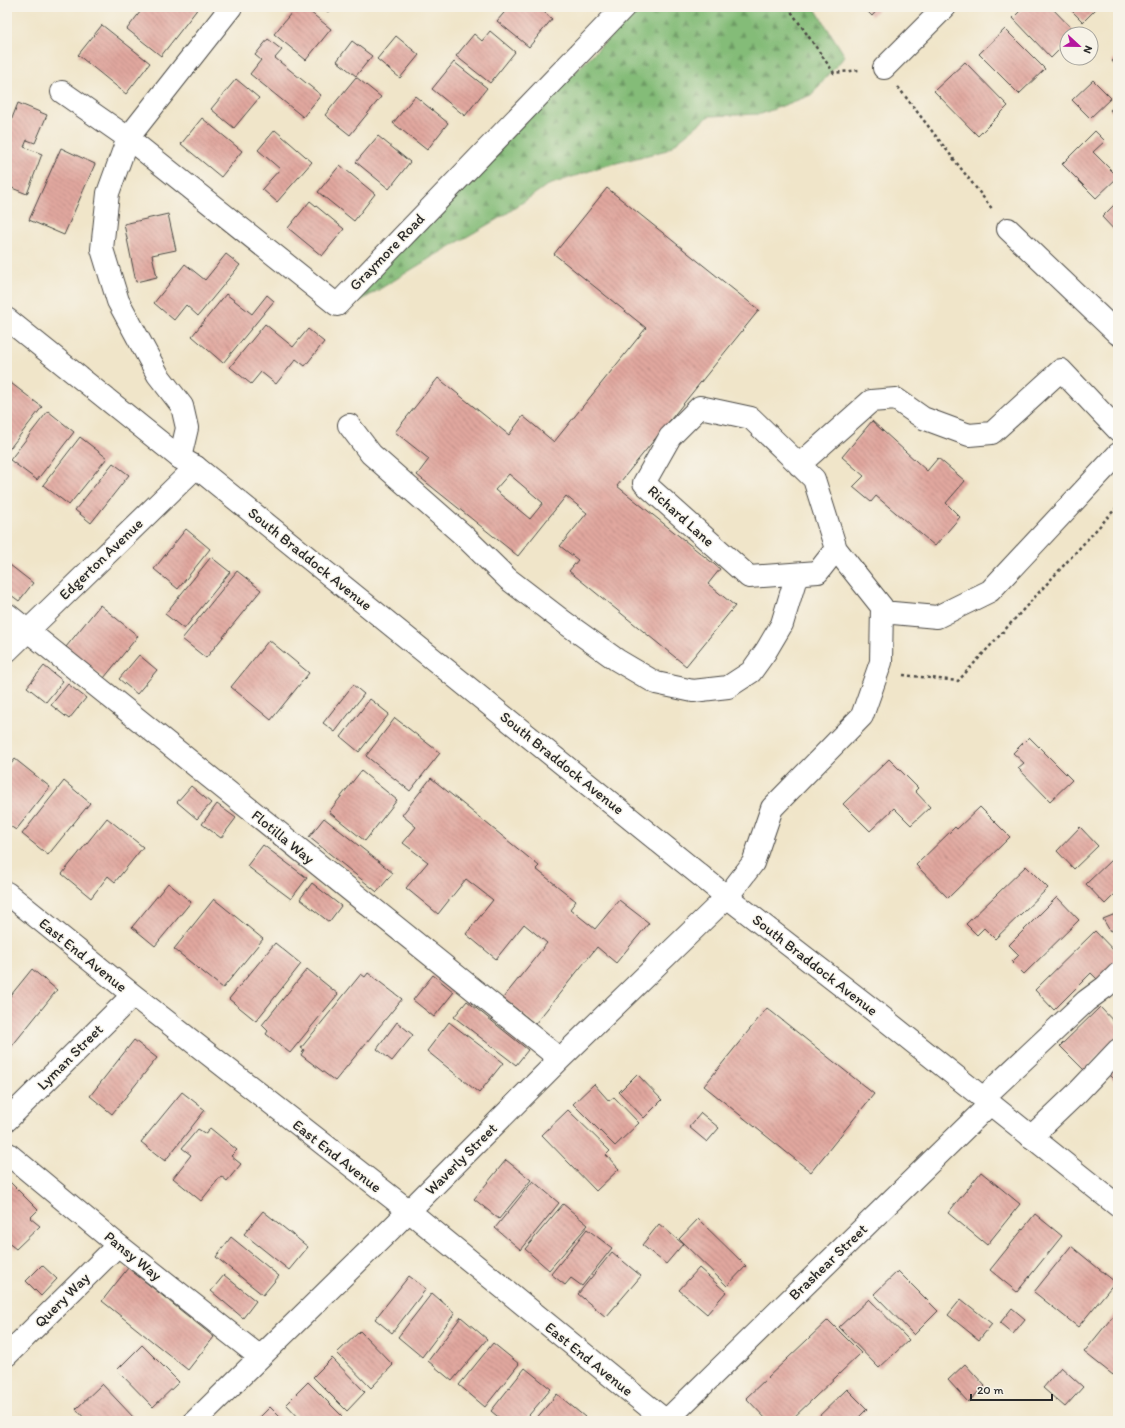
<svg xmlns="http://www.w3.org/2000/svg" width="1125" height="1428" font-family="Itim,sans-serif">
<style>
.forest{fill:url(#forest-firs);stroke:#587452}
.building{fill:url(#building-back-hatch);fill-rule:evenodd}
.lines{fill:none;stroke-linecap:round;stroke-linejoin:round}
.minor-casing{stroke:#494743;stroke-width:24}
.major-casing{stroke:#494743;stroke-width:24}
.path{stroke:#494743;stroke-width:2.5;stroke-dasharray:3 3;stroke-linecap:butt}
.minor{stroke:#fff;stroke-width:22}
.major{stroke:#fff;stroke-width:22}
.labels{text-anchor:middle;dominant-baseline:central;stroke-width:3;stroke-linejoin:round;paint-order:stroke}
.street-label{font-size:15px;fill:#2b2b2b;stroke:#f7f3e8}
</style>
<defs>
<pattern id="forest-firs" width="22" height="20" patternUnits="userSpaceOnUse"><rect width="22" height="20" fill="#84bc78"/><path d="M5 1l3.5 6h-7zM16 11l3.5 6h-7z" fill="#6c9963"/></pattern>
<pattern id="building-back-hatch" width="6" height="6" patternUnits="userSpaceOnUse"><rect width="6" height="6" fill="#e1a79f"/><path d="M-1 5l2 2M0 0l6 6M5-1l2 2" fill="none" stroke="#b78882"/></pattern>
</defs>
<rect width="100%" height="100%" fill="#f7f3e8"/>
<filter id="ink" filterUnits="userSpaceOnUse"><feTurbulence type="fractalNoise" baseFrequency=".025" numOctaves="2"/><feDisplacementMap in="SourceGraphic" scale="8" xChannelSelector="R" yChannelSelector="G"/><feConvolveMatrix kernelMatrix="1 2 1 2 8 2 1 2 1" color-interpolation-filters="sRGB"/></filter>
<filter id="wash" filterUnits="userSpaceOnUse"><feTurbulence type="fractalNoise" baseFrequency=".012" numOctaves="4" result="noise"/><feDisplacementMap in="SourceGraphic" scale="16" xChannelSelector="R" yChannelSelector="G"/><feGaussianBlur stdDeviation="0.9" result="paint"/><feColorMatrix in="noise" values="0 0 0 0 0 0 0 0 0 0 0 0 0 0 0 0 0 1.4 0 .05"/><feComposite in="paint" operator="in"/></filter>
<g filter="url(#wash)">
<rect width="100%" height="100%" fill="#f0e5c9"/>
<path class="forest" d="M640,7H814L845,56L811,95L761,114L709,116L667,150L601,167L546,186L506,214L432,257L357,303L339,309Z"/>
<g id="blocks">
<path class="building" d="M144,7H199L161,56L127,29Z
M296,7H304L331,29L306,60L274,34Z
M322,7H332L328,12Z
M509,7H514L519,11L522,7H538L552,19L529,47L497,21Z
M863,7H880L872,16Z
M1024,7H1051L1076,33L1067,34V42L1051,58L1013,18Z
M1068,7H1098L1083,22Z
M102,25L150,63L126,94L78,55Z
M1005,29L1045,69L1019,94L979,54Z
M490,31L515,52L490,83L456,56L474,34L482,41Z
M396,36L419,55L400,78L377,59Z
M268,39L282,50L275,58L321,95L303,117L250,74L261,60L255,55Z
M352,41L372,56L356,76L337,61Z
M1118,55V68L1112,61Z
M454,62L487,88L465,116L432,89Z
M965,62L1008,106L978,136L934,91Z
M356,77L381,97L350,135L325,115Z
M236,79L259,98L234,128L211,109Z
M1093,80L1111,98L1090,118L1072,100Z
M415,96L448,123L427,150L393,123Z
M18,103L47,115L35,143L27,140L24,147L42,154L27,194L7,186V131Z
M1118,103V119L1110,110Z
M202,118L242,151L221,177L181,144Z
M275,130L312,162L277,202L262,189L280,169L258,150Z
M1095,131L1105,141L1093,152L1118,177L1096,198L1062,164Z
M378,136L410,162L389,189L356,162Z
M61,148L95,164L64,235L29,220Z
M340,165L375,194L354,221L318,192Z
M607,188L759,310L617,486L720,569L708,584L735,606L686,666L569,571L578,560L560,546L587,513L566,496L518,556L417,475L429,459L395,432L438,378L509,435L523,416L554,442L646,328L554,254ZM509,474L543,503L530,519L495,490Z
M310,201L344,229L322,256L288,228Z
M1118,201V234L1102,217Z
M168,214L176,250L152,255L157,277L136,282L124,224Z
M226,254L240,265L198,316L186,305L174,320L154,303L185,264L205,280Z
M226,294L252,314L267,295L274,301L223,363L192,336Z
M265,324L293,347L308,329L324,342L305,366L296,359L276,384L261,372L251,384L230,367Z
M7,380L42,407L7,452Z
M48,411L74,432L37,480L10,460Z
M872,421L927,471L938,458L965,481L946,503L960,517L935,546L876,496L871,502L853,487L864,476L842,457Z
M80,437L107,458L69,505L43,485Z
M113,463L129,475L91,523L75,510Z
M186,529L210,549L178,589L154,569Z
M211,557L230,572L184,629L165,614Z
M10,565L33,583L19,601L7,592V569Z
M237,571L261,590L206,658L182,639Z
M100,605L138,636L104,678L66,647Z
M269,640L309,673L271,720L231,687Z
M139,655L157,670L137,694L119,679Z
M44,666L63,681L46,702L27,687Z
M68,684L86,698L69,719L51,705Z
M353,685L364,694L335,732L323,723Z
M370,699L389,714L359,752L341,737Z
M395,718L440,753L410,791L366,756Z
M1029,737L1072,780L1050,801L1018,768L1024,763L1013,753Z
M15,759L50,787L16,830L7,824V769Z
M889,759L918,788L915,791L930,807L911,825L894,808L870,831L843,804Z
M361,771L397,800L365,841L329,812Z
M431,778L539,866L536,869L576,901L570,909L595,929L619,900L649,923L616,963L597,947L535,1024L503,998L547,943L524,924L496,959L466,934L493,900L466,879L438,914L406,888L428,862L403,843L416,827L402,815Z
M64,781L90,803L48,855L22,834Z
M191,786L211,803L197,819L177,802Z
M217,804L236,818L221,838L202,824Z
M980,807L1010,837L948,898L916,865L955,827L957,829Z
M107,818L143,847L115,882L108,876L91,898L62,874Z
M324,818L393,873L377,892L309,837Z
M1080,827L1098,846L1074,869L1057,851Z
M263,845L307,878L291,899L247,866Z
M1111,860L1118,866V891L1105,904L1086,884Z
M1026,866L1048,888L995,939L984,928L977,935L966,924Z
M168,883L191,902L155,946L132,927Z
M312,883L341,906L329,922L300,899Z
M1057,897L1079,920L1024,974L1012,962L1019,955L1009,945Z
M214,899L263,939L223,988L174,949Z
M1118,913V928L1110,931L1103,919Z
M1095,931L1118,955V972L1104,986L1091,973L1054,1010L1035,990Z
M275,943L301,964L256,1021L229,999Z
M32,969L57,990L12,1046L7,1042V1000Z
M307,969L338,994L290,1053L266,1034L268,1031L262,1025Z
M368,973L402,999L335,1081L301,1055L304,1050L301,1048L361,974L365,977Z
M433,975L454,992L434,1017L413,1000Z
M467,1001L528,1050L516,1065L454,1017Z
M1100,1007L1118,1026V1036L1084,1070L1060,1046Z
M767,1008L874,1094L811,1172L704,1086Z
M397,1022L413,1035L392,1061L377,1049Z
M449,1022L503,1063L479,1093L427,1051Z
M134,1040L157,1058L112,1114L90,1096Z
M1118,1065V1084L1108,1074Z
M637,1074L662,1100L644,1118L619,1092Z
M594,1084L609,1101L614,1097L639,1123L615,1146L573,1104Z
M182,1092L205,1110L165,1161L141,1142Z
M568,1110L610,1151L606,1155L619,1169L596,1191L542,1135Z
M701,1113L719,1128L707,1142L689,1127Z
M210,1128L237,1150L231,1156L241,1164L227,1181L221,1176L201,1201L173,1178L191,1155L182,1148L198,1129L206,1134Z
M506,1160L531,1180L499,1219L474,1199Z
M981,1172L1020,1204L987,1245L948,1213Z
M7,1179L38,1210L30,1218L40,1226L16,1249L7,1242Z
M533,1181L559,1203L521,1250L495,1228Z
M563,1204L588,1225L549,1270L525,1249Z
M263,1211L308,1247L289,1270L244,1234Z
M1035,1214L1062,1236L1017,1292L990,1270Z
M698,1219L746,1266L727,1286L679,1239Z
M659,1224L683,1244L666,1264L642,1245Z
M587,1229L612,1248L582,1286L571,1278L565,1285L551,1274Z
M231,1237L279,1276L263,1295L216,1257Z
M1071,1246L1115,1282L1078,1327L1034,1292Z
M612,1252L641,1276L606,1317L578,1294Z
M42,1265L57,1279L41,1296L26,1281Z
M128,1268L214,1337L188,1370L102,1301Z
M699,1268L726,1292L707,1314L679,1290Z
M898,1271L938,1311L914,1335L874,1294Z
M224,1275L256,1301L243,1318L211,1291Z
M409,1276L426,1289L392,1333L375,1319Z
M432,1293L455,1313L422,1357L398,1337Z
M869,1299L909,1340L879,1368L839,1327Z
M961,1299L992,1324L979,1340L948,1315Z
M1012,1308L1025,1319L1013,1334L1000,1323Z
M1118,1310V1369L1113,1375L1084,1352Z
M461,1317L487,1339L452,1381L428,1361Z
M828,1320L861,1353L790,1421H768L746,1398Z
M360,1331L393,1365L371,1388L337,1353Z
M493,1343L519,1364L485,1407L459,1385Z
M142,1345L179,1382L153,1407L117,1370Z
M332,1358L365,1392L347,1411L313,1377Z
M965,1364L985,1386L968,1402L948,1380Z
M1061,1367L1083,1387L1065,1407L1043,1388Z
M525,1368L551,1389L524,1421H503L491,1411Z
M308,1382L342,1416L337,1421H302L286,1404Z
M102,1384L135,1419L133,1421H87L76,1409Z
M847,1389L867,1409L855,1421H814Z
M557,1394L585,1417L581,1421H534Z
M270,1407L284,1421H256Z"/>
</g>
</g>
<g filter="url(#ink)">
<use href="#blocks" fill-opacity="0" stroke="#494743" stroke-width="1"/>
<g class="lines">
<g class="minor-casing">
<path id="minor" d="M884,68L945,7
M62,92L128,138L337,305L624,7
M1008,229L1118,334
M349,425L371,454L463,535L508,579L564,622L617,660L656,683L693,691L728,687L751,672L766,651L782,624L797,574
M180,458L187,428L182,406L158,375L118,301L102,249L108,193L128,138L231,7
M799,465L871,401L896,399L923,418L969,435L992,433L1061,370L1118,430
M882,612L937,617L990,591L1118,454
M7,614L560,1059
M7,651L196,467
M7,893L133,995L409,1211L666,1421L990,1104
M983,1098L1086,1001L1105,987L1118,974
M7,1120L133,995
M1031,1137L1077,1093L1118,1050
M7,1153L118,1245L260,1357
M7,1355L118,1245
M195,1421L390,1230L560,1059L727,897L753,863L772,808L862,716L881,662L882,607L836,549L814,479L751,418L700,407L670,437L644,483L749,577L818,572L836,549"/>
</g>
<g class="major-casing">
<path id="major" d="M7,319L180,458L196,467L727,897L873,1010L1118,1206"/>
</g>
<path class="path" d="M788,7L834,73L859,70
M898,87L993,210
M903,675L958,681L1118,506"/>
<use href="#minor" class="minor"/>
<use href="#major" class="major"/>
</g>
</g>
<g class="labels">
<g class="street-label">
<text transform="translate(387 252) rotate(-46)">Graymore Road</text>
<text transform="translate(681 516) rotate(42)">Richard Lane</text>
<text transform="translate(101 559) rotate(-44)">Edgerton Avenue</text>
<text transform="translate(310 559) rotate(39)">South Braddock Avenue</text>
<text transform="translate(562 763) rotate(39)">South Braddock Avenue</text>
<text transform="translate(283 837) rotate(39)">Flotilla Way</text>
<text transform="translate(83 955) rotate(39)">East End Avenue</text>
<text transform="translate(815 965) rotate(38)">South Braddock Avenue</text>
<text transform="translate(70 1057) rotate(-45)">Lyman Street</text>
<text transform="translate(337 1156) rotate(38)">East End Avenue</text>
<text transform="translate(461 1159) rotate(-45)">Waverly Street</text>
<text transform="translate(133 1256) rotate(39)">Pansy Way</text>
<text transform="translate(828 1262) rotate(-44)">Brashear Street</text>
<text transform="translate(62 1300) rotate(-45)">Query Way</text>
<text transform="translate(589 1359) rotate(39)">East End Avenue</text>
</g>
</g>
<rect width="1125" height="1428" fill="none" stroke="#f7f3e8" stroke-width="24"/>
<g transform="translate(1079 46) rotate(112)"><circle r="19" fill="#f7f3e8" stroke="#a5a39c"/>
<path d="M0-3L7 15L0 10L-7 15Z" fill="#b5179e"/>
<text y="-6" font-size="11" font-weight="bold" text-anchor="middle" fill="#2b2b2b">N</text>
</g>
<path d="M971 1394v6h81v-6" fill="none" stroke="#2b2b2b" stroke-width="2"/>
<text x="977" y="1394" font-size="12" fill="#2b2b2b" stroke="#f7f3e8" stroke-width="3" paint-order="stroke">20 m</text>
</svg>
